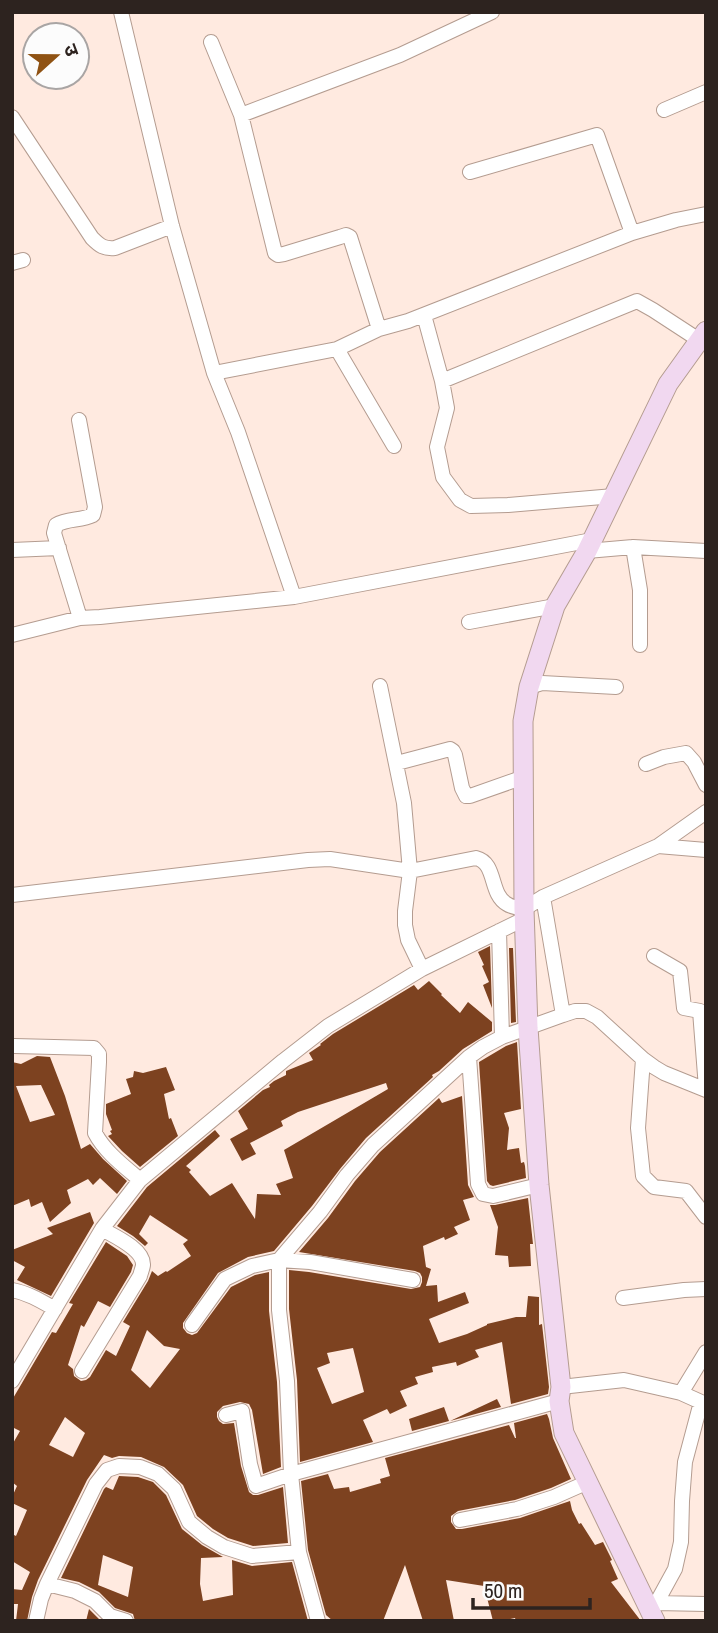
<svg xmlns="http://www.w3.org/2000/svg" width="718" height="1633" font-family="'Archivo Narrow','Noto Sans Devanagari',sans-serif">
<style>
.building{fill:#7d4220;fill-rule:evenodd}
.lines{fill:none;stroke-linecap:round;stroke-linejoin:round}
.street-casing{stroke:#b49c90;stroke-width:16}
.secondary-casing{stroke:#b49c90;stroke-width:21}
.street{stroke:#fff;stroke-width:14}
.secondary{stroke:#f1d8f0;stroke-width:19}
</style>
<rect width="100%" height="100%" fill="#ffeae0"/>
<path class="building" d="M490,946L492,1008L483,985L489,982L482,966L484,965L478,952Z
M509,948H513L516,1022L511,1023Z
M429,981L442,994L441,995L460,1013L468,1002L492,1022V1031L463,1049L439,1071L432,1075L433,1077L366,1138L340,1169L312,1206L274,1251L248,1257L218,1273L183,1323V1328L187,1333L192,1335L197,1333L231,1287L255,1275L269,1272V1311L277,1382L281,1467L263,1474L252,1410L249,1404L240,1402L223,1406L217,1412V1417L219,1421L223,1424L234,1423L241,1466L249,1492L253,1495H258L283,1487L288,1543L253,1546L228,1538L213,1529L197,1516L183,1485L164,1467L141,1457L119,1456L112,1458L104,1455L87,1480L38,1580L32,1597L27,1621H16L18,1604H12V1589L22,1590L30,1572L12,1561V1534L16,1536L27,1510L12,1503V1497L17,1486L12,1482V1445L20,1431L12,1427V1400L52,1332L56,1333L73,1304L69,1303L106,1242L127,1256L133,1265L131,1272L110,1307L98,1301L84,1327L81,1325L68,1365L73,1369L74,1376L81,1381L86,1380L90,1377L106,1350L116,1356L130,1326L123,1322L148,1281L152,1271L158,1276L166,1271L167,1272L191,1256L183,1244L188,1240L150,1215L139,1234L148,1243L145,1246L133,1236L117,1226L147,1187L215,1130L220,1136L186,1166L191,1170L189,1172L210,1196L232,1183L255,1219L257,1194L281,1195L276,1184L293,1178L284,1150L388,1089L386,1083L298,1112L281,1121L283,1126L250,1143L256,1154L242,1161L230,1139L248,1129L238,1111L263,1090L270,1087L269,1085L274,1081L286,1075V1071L313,1060L309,1053L321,1045L320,1044L333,1034L414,985L418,990ZM147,1330L164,1346L180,1349L150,1388L131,1370ZM65,1417L85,1433L73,1457L49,1445Z
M517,1042L521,1109L504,1113L509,1128L507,1150L519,1148L521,1163L524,1162L525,1166L526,1178L493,1186L490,1185L487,1181L479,1062L506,1046Z
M37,1056L50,1057L65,1096L81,1149L90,1144L103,1159L127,1181L117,1194L100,1178L93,1185L88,1179L67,1190L71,1203L50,1222L42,1202L31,1207L29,1199L12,1206V1062L21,1064ZM41,1085L55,1115L30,1122L16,1086Z
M166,1067L175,1090L164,1094L169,1119L171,1118L178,1136L140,1167L122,1151L108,1136L112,1134L110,1131L112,1130L106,1114V1104L131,1094L126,1079L133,1077L134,1071L143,1073Z
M462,1096L468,1185L474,1197L463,1200L470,1220L454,1227L458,1234L445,1240L444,1237L423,1246L426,1267L431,1269L426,1286L437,1285L438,1302L465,1292L469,1303L429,1319L439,1343L467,1334L487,1325V1324L516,1317H526L528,1296L539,1297V1325L542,1324L549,1387L548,1394L511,1404L502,1342L475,1350L479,1357L457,1366L456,1362L432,1367L433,1372L415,1377L418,1384L400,1391L407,1406L390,1414L387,1409L363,1420L373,1442L300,1462L297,1380L289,1309V1270L309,1272L411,1289L420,1287L422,1282V1277L420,1273L415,1271L299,1252L328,1218L355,1181L380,1152L439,1098L442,1103ZM353,1348L364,1392L332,1404L317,1368L330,1363L327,1353Z
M528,1198L533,1244H530L531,1266L509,1267L508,1256L495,1255L498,1227L490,1205H495Z
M90,1212L94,1223L51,1296L17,1280L25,1267L12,1260V1250L53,1234L47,1228Z
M497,1399L501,1407L450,1421Z
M444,1407L449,1421L412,1431L409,1419Z
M547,1414L549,1419L553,1438L571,1479L551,1488L515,1500L458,1511L451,1516V1522L456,1529H462L520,1518L570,1501L572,1510L579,1524L581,1523L595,1545L603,1542L612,1560L610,1561L618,1579L611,1582L641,1621H516L515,1618L502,1621H493L484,1586L446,1580L454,1621H423L405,1565L383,1621H333L326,1615L308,1550L301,1481L328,1474L334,1489L349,1487L350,1492L381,1483L380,1479L390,1476L385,1458L509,1425L515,1438H516L514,1423Z
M119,1476L138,1477L153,1482L166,1495L182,1529L202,1545L223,1557L201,1558L200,1584L203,1601L233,1595L232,1560L252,1566L292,1562L308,1621H135L133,1614L115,1608L99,1592L79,1582L61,1578L104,1489L106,1487L113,1490ZM103,1555L133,1567L128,1597L98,1585Z
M89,1609L101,1621H86Z"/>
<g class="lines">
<g class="street-casing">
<path id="street" d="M121,12L172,226L214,373L238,432L294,597
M211,42L241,115L275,253L278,255L284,254L340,237L346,235L350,237L379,329
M664,110L706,92
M241,115L400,55L492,12
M12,117L92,238C100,246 104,249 115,248L172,226
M470,172L597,135L632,233
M12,263L23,260
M424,315L442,381L447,408L437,447L443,477L460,500L471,506L508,505L614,496
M337,349L394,446
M214,373L337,349L379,329L408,321L632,233L676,220L706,214
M442,381L637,301L653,310L699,340
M79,420L95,507L93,515C81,521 67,518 56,525L54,533L80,618
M633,547L640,590V645
M12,550L59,548
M587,551L633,547L706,551
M469,622L555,606
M12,635L80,618L100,617L294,597L592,540
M380,686L404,803L410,871L405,911V925L408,940L422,969
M529,687L542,683L616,687
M397,763L450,749L453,751L455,755L462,788L466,796H470L524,777
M646,764L664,757L686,753L694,762L706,785
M658,846L706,850
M12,895L308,860L330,859L410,871L476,858C497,863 489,894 507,904C511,907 518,908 524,909L543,897L658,846L706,812
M543,897L563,1015
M499,931L502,1037
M654,956L680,971L684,1008L700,1011L706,1088
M14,1046L94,1048L99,1054V1062L95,1133C105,1152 124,1166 140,1180
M469,1057L478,1184L483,1194L493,1196L539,1185
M643,1059L638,1128L643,1176L654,1187L686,1191L706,1217
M12,1290C28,1293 41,1301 55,1309
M623,1298L684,1290L706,1289
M192,1325L225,1279L252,1266L279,1260L310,1262L413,1280
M82,1371L140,1276C140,1275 143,1267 143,1265C144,1249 114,1236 102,1229
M12,1381L102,1229L140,1180L283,1061L328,1026L422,969L524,919
M561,1387L624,1380L681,1393
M226,1415L242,1411L250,1464L256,1486L291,1474L559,1401
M460,1520L517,1509L554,1497L588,1482
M47,1584L75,1591L95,1601L110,1616L126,1621
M656,1603L706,1604
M652,1611L675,1569L681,1542L682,1501L685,1462L701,1402L681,1393L706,1352
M36,1621L41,1599L47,1584L96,1484L107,1470L119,1466L140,1467L158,1474L174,1489L189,1522L207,1537L224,1547L252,1556L299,1552
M318,1621L299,1552L291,1474L287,1381L279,1310V1260L320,1212L347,1175L373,1145L469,1057L483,1047L502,1037L563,1015L575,1011H586L597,1017L643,1059L654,1067L664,1073L706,1090"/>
</g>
<g class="secondary-casing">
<path id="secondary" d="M655,1621L564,1433L559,1401L561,1387L539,1185L528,1028L524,909L523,721L529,687L555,606L587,551L668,384L706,331"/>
</g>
<use href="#street" class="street"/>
<use href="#secondary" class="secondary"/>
</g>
<rect width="718" height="1633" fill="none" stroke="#2d231f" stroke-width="28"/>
<g transform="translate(56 56) rotate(69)"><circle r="33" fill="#fcfcfc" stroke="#a9a5a4" stroke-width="2"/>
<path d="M0-5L12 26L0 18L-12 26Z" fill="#8f5213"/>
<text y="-10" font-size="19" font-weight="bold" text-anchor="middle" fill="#2d231f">उ</text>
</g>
<path d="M473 1598v10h117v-10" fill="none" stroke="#2d231f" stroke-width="3.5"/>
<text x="484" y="1598" font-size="21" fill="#2d231f" stroke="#fcfcfc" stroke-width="5" paint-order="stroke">50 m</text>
</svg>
